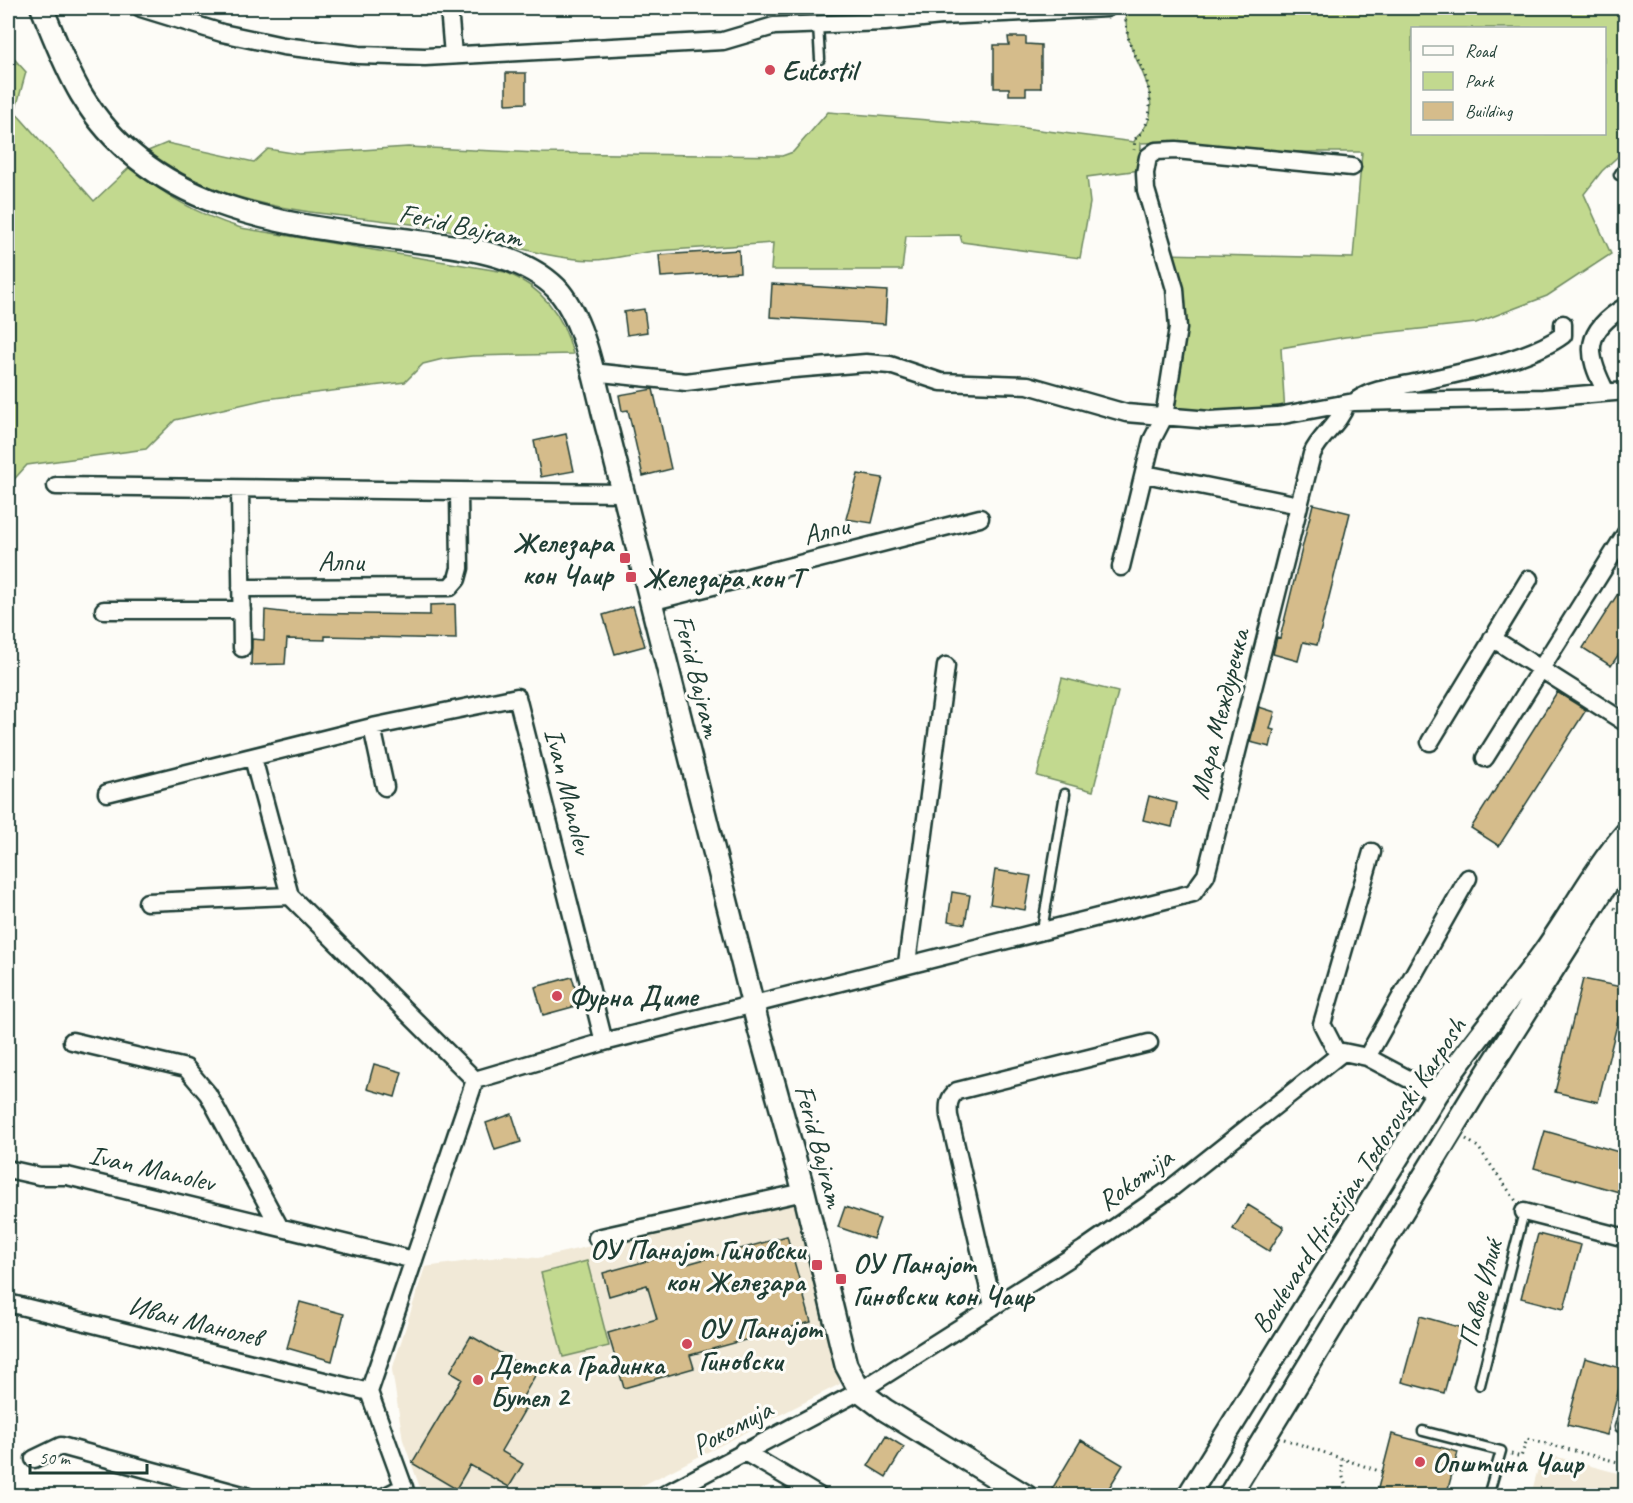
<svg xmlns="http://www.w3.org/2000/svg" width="1633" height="1503" font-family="Caveat,sans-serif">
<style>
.built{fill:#f1e9d7}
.green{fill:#c2d98f;stroke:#708b62;stroke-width:1.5;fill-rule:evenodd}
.building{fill:#d5bc8b;stroke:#1f3d34;stroke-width:1.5}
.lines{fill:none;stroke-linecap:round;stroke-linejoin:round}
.service-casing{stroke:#1f3d34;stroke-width:13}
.minor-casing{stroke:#1f3d34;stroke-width:21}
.tertiary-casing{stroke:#1f3d34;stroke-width:26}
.path{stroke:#1f3d34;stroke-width:3;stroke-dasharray:1.5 4.5;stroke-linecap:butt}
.service{stroke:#fdfcf7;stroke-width:8}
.minor{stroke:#fdfcf7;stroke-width:16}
.tertiary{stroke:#fdfcf7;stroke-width:21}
.poi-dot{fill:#d1495b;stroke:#fdfcf7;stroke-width:2}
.labels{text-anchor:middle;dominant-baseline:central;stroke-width:6;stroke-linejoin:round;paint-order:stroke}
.poi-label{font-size:28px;font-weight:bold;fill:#1f3d34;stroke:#fdfcf7;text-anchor:start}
.street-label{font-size:28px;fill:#1f3d34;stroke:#fdfcf7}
</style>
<rect width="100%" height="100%" fill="#fdfcf7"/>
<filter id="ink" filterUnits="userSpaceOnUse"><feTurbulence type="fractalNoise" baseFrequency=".0167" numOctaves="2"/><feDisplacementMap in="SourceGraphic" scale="12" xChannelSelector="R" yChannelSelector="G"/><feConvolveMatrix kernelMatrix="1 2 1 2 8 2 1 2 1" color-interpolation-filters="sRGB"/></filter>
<g filter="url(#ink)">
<path class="built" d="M796,1199L840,1384L624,1495L423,1496L403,1440L392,1370L425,1267L506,1256L538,1258Z
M1542,1453L1625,1475V1495H1531Z"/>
<path class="green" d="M1125,8H1625V150L1602,171L1584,194L1611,254L1547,296L1476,323L1345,337L1281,348L1285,415L1164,417L1178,328L1163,254L1353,258L1362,152H1298L1170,142L1141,143L1140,170L1087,177L1090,203L1080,258L962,242L960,235L906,236L902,270H771L773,243C734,246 695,248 656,251C635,253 613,260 593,260C539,259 490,237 438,228C332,210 238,219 148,151L167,143L254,162L268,149L299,154L408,147L538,153L782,156L793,152L828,112L1016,127L1134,142C1138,133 1148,128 1150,116C1155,86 1136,65 1129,40C1126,30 1126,18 1125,8ZM1412,28H1604V134H1412Z
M8,52L26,72L15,112L94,201L131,166C163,196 199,215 241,228L505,272C542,287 564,316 573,354L472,356L443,359L423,364L405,382L266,399L175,420L146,449L27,465L8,486Z
M1062,678L1118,692L1093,791L1037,776Z
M587,1261L609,1346L563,1357L541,1273Z"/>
<path class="building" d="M1008,37H1026V44L1041,45V88H1026V95H1009V88H994V45H1009Z
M506,73H526V103L506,104Z
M739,250L740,272L661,277L659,255Z
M772,284L887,291L885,324L770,317Z
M644,309L647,332L627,335L624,312Z
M653,389L671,469L643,476L628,410L622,411L619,395Z
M566,434L574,471L541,477L534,441Z
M858,474L883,478L872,523L846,519Z
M1313,504L1350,513L1317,645L1303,642L1298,661L1273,654L1277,637L1280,638Z
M1626,581V643L1611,666L1583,648Z
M455,604L456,639L325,636V640L287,639L285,664L251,665L252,639L264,640L265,610L290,613L430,615V605Z
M633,606L645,646L615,654L603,615Z
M1557,692L1586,710L1499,846L1471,828Z
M1259,707L1275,712L1270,729L1274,730L1270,747L1250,742Z
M1149,796L1177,803L1172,827L1143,820Z
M995,870L1031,876L1025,910L990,904Z
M952,892L970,895L965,924L948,921Z
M572,977L580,1005L543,1015L535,987Z
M1583,979L1626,988L1598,1102L1555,1092Z
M374,1064L402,1072L395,1097L367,1089Z
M512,1114L521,1142L495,1150L486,1123Z
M1545,1131L1626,1154V1194L1534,1168Z
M1248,1205L1284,1227L1269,1251L1233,1229Z
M845,1207L880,1219L873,1239L838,1227Z
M1538,1234L1581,1245L1564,1309L1521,1298Z
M787,1236L811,1322L690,1355L694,1368L624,1388L608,1333L657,1319L647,1285L609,1296L603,1273L683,1251L687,1264Z
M300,1302L344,1314L332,1361L287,1348Z
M1420,1316L1462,1328L1444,1393L1402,1382Z
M471,1336L536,1374L521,1400L528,1404L501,1451L523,1464L509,1487L470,1465L456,1489L412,1463L462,1379L450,1372Z
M1585,1358L1624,1369L1607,1435L1567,1425Z
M1392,1434L1458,1452L1446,1496H1376Z
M886,1436L904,1447L886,1477L868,1466Z
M1081,1440L1123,1465L1104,1496H1064L1052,1489Z"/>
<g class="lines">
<g class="service-casing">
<path id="service" d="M818,25L820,59
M1619,175L1626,164
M1042,930L1065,794
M1480,1385L1524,1212
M1620,1427L1626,1407
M1423,1431L1501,1451L1488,1496"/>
</g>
<g class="minor-casing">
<path id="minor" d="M141,8L222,33L283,46L359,55L425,57L723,41L774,26L885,22L941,16L1107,8
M449,8L453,55
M592,372L686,382L782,370L866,363L890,365L941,382L1028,385L1126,413L1210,420L1278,416L1354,402L1543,398L1626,391
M1606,392C1585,352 1584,331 1626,306
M1357,400C1373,389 1395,387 1414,383C1458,373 1528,361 1563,335V324
M1145,474L1299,505
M56,486L623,493
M240,489L242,648
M1121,567L1152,440L1164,417L1178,328L1175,289L1146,190L1145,173L1148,157L1156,151L1176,150L1352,167
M241,588L450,587L457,579L460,568L459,492
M650,602L980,518
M104,610H242
M1492,638L1626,723
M372,727L385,787
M1430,742L1529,579
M253,758L290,896
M1485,758L1626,533
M107,793L372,727L517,697L604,1042
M147,902L290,896L475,1080
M907,963L946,666
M72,1041L186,1068L208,1094L279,1226
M1338,1055L1322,1024L1372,852
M1367,1057L1468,878
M475,1080L604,1042L1193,893L1206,875L1312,454C1320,435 1340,424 1346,404
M12,1170L39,1176H67L414,1260
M1524,1212L1626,1238
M597,1238L804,1192
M8,1303L369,1392
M993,1306L949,1116C948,1106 948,1098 957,1091L1149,1043
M743,1451L819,1496
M34,1459L61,1446L246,1496
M386,1496L404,1487
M407,1496L369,1392L475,1080
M662,1496L860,1391L1084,1249L1169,1190L1343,1052L1367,1057L1437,1094"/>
</g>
<g class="tertiary-casing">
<path id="tertiary" d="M42,8C54,37 65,67 81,94C156,219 301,226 430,243C471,248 525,257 556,288C587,321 596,390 608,432L758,1025L804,1192L846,1365L860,1391L885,1410L1026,1496
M1188,1496L1437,1094C1469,1046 1508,1002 1542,955C1571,915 1593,871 1626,833
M1229,1496L1482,1081L1626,854"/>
</g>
<path class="path" d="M1125,8C1126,18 1126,30 1129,40C1131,49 1137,57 1141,66C1152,89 1156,122 1135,139L1134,150
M1614,908L1626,914
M1466,1139L1478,1147L1516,1201
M1284,1439L1382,1472
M1511,1454L1521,1457L1527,1439L1626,1464
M1342,1459V1474L1346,1487L1362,1496"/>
<use href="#service" class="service"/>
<use href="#minor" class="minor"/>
<use href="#tertiary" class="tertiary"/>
</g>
</g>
<g class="poi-dot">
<circle cx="770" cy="70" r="6"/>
<rect x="619" y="552" width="12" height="12" rx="3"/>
<rect x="625" y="571" width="12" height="12" rx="3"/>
<circle cx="557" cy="996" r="6"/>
<rect x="811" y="1259" width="12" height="12" rx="3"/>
<rect x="835" y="1273" width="12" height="12" rx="3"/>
<circle cx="687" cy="1344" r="6"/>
<circle cx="478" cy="1380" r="6"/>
<circle cx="1420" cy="1462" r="6"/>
</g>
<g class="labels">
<g class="poi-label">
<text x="782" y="70">Eutostil</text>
<text x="613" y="542" text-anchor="end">Железара<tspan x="613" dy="32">кон Чаир</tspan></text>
<text x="643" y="577">Железара кон Т</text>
<text x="569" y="996">Фурна Диме</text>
<text x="805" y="1249" text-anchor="end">ОУ Панајот Гиновски<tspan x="805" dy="32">кон Железара</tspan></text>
<text x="853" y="1263">ОУ Панајот<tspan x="853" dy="32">Гиновски кон Чаир</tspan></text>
<text x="699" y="1328">ОУ Панајот<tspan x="699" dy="32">Гиновски</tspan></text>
<text x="490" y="1364">Детска Градинка<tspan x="490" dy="32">Бутел 2</tspan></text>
<text x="1432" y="1462">Општина Чаир</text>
</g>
<g class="street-label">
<text transform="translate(461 225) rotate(12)">Ferid Bajram</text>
<text transform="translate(826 530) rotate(-14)">Алпи</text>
<text x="341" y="561">Алпи</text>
<text transform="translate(698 676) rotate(76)">Ferid Bajram</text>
<text transform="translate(1219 714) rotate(-76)">Мара Междуречка</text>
<text transform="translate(569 791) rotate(76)">Ivan Manolev</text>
<text transform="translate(820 1146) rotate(75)">Ferid Bajram</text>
<text transform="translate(152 1168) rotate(13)">Ivan Manolev</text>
<text transform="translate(1358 1175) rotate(-57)">Boulevard Hristijan Todorovski Karposh</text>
<text transform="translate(1135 1179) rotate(-36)">Rokomija</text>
<text transform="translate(1480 1293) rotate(-76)">Павле Илиќ</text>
<text transform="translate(195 1321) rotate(14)">Иван Манолев</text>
<text transform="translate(732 1427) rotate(-28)">Рокомија</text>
</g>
</g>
<rect width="1633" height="1503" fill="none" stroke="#fdfcf7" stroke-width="30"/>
<rect x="15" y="15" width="1603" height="1473" fill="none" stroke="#1f3d34" stroke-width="2" filter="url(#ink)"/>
<rect x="1411" y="27" width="195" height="108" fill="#fdfcf7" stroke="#a4b0a9" stroke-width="1.5"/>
<rect x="1423" y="46" width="30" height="9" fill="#fdfcf7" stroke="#a4b0a9" stroke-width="1.5"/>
<text x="1465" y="57" font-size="18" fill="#1f3d34">Road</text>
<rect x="1423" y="72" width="30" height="18" fill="#c2d98f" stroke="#a4b0a9" stroke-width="1.5"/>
<text x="1465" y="87" font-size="18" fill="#1f3d34">Park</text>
<rect x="1423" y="102" width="30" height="18" fill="#d5bc8b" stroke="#a4b0a9" stroke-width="1.5"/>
<text x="1465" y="117" font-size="18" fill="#1f3d34">Building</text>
<path d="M30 1464v9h117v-9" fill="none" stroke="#1f3d34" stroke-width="3"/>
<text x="39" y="1464" font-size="18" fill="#1f3d34" stroke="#fdfcf7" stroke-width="4.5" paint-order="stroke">50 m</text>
</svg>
